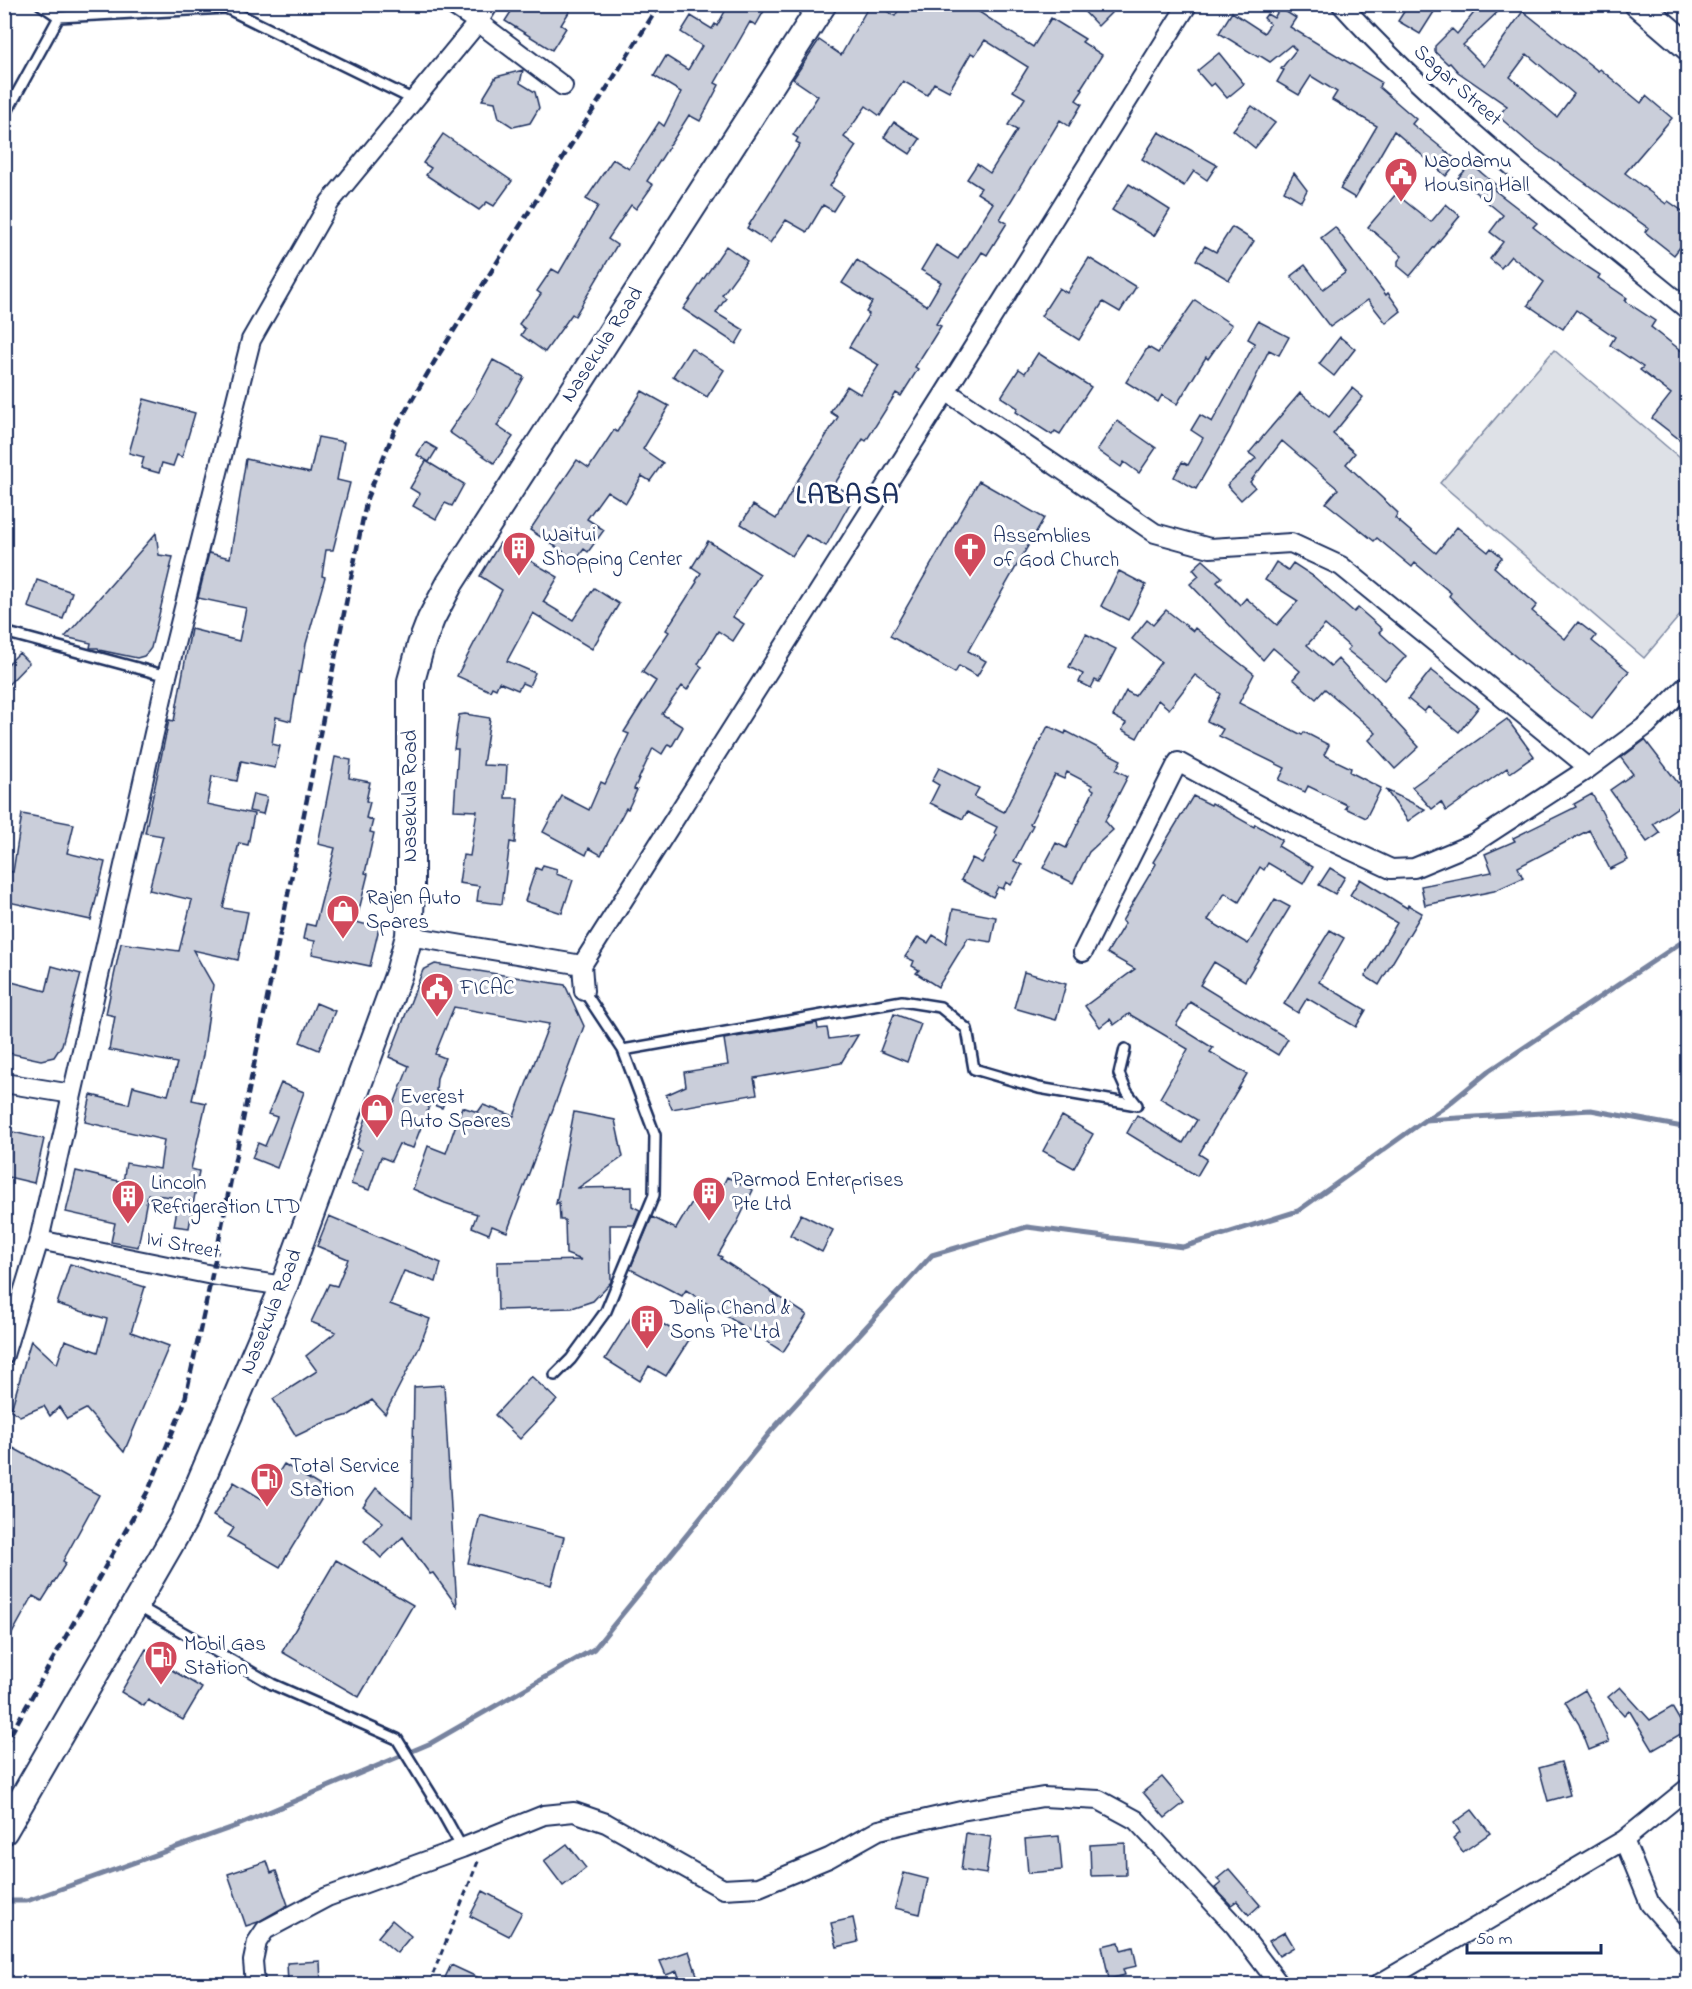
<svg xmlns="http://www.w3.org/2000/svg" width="1692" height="1989" font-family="'Indie Flower',sans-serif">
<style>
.green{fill:#dee1e7;stroke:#7c88a2;stroke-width:1.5}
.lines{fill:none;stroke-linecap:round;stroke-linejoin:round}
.stream{stroke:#77839f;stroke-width:5}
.building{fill:#caceda;stroke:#1b2f5e;stroke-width:1.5;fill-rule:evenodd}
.lane-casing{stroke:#1b2f5e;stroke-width:14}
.street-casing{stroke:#1b2f5e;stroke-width:22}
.secondary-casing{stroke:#1b2f5e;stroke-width:30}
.path{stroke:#1b2f5e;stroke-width:3;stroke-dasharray:6 4.5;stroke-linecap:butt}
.lane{stroke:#fff;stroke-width:9}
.street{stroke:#fff;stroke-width:18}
.secondary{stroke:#fff;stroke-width:26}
.rail{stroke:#1b2f5e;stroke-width:4.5;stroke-dasharray:9 4.5;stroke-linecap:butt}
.labels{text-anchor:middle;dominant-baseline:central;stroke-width:6;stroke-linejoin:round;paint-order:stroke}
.street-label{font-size:21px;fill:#1b2f5e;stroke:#fff}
.poi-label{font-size:21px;fill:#1b2f5e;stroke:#fff;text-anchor:start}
.district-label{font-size:27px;font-weight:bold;letter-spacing:1.5px;fill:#1b2f5e;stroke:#fff}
</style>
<rect width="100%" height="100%" fill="#fff"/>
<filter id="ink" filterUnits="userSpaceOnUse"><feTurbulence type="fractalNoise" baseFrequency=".0167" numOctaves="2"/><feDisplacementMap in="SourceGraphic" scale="12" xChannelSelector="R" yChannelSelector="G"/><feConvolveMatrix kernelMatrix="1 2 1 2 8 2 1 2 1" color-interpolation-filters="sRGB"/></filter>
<g filter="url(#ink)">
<path class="green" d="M1554,350L1687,464V607L1644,658L1440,483Z"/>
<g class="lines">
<path class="stream" d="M1425,1120L1445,1107L1489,1071L1688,938
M4,1901H27L236,1826L431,1743L594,1649L772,1430L932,1255L1027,1227L1183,1247L1298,1211L1425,1120L1591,1110L1688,1128"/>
</g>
<path class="building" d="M516,4H574L561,25L566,28L552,50L505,21Z
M729,4H753L764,11L756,25L750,22L715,83L719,85L700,121L689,115L647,181L653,185L636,209L631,205L608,239L617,245L575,316L572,314L545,352L521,335L525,329L519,324L541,294L537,291L552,269L559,273L598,206L586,199L613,159L629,169L659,122L664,126L681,92L654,76L666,56L688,70L702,46L681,32L691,16L712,29L715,24L717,26Z
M870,4H875L895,16L902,4H967L1033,47L1051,18L1085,39L1082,42L1102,55L1081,88L1083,90L1076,100L1082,104L1069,126L1060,120L1000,219L1007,223L987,255L982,252L936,324L941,326L915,367L918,369L901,396L896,393L866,441L863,439L834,485L854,496L826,546L806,535L792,556L741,524L753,505L776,519L798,480L838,417L830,412L847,386L860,394L879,365L849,347L869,314L866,312L872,302L842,283L857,260L927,306L941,282L921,270L936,245L958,259L993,203L977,193L981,188L967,179L977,164L990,173L1017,130L1008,125L1025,98L1013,91L1028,67L985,40L975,55L971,53L949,91L934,83L927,95L903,81L880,116L866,106L844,137L856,146L830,186L843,195L833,211L823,205L807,232L786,220L770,243L747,228L800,144L796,142L798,138L793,135L818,96L793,79L819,40L841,55Z
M1077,4H1120L1098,26Z
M1409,4H1439L1420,34L1398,21Z
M1481,4H1506L1463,45L1484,66L1523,11L1598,71L1600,69L1641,103L1646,96L1672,118L1625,173L1666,204L1668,201L1688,215V237L1674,255L1645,232L1648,228L1528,142L1498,116L1507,106L1458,72L1450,63L1448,64L1435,52V46L1452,29L1457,34ZM1527,54L1574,94L1557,117L1510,77Z
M1280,8L1296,18L1290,27L1381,82L1379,87L1416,119L1412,124L1458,161L1446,176L1394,131L1355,198L1340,189L1377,126L1332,100L1337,92L1311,76L1299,95L1277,82L1284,70L1281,69L1296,50L1291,45L1270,62L1259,55L1258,57L1219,33L1232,12L1264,33L1270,24L1264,18L1267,14L1274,18Z
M1219,53L1244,84L1227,98L1214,83L1210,86L1197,71Z
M523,70L520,83L535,92L539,108L530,123L513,127L499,118L495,102L482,100L496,77Z
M1252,106L1275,123L1255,148L1233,130Z
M894,122L920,139L910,154L884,137Z
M1159,132L1217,165L1207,180L1194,171L1184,186L1142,159Z
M443,134L512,181L494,206L487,202L479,210L426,175L431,168L423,163Z
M1471,164L1497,186L1493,189L1537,223L1533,227L1565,252L1600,275L1598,278L1627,298L1625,301L1655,321L1651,327L1688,356V446L1652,418L1671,394L1640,370L1643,367L1610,345L1615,337L1576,310L1563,329L1528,305L1544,282L1511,256L1501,268L1490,259L1503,242L1490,232L1503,215L1458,178Z
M1294,173L1307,190L1301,201L1284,191Z
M1129,184L1170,210L1154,236L1112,210Z
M1396,194L1431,222L1446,204L1460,216L1410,276L1398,266V261L1402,256L1368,227Z
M1232,227L1254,241L1229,280L1196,260L1205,246L1216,252Z
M1335,227L1386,295L1388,293L1401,311L1386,323L1368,300L1330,327L1291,276L1305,265L1323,289L1346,272L1321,238Z
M726,246L747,261L722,295L726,298L716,313L744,330L736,344L683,309Z
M1089,258L1136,287L1120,312L1103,302L1079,340L1041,316L1059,288L1067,293Z
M1195,300L1232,325L1208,359L1206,357L1177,404L1162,395L1158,402L1126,382L1148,347L1158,353Z
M1258,321L1289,337L1279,355L1269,350L1229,432L1196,489L1174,477L1182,462L1188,465L1203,438L1191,430L1200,415L1212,422L1255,343L1248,339Z
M1340,337L1355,349L1334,376L1319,364Z
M691,348L724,370L707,397L673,376Z
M1038,353L1091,387L1060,434L1055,431L1052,435L1016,412L1018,408L1001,397L1019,369L1025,373Z
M493,360L524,377L497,426L513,437L494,463L449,432L473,397Z
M1352,388L1363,397L1333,434L1355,453L1346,464L1398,513L1395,518L1436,553L1457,527L1488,552L1491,548L1502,557L1494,567L1537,605L1532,611L1565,639L1578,622L1596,636L1592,641L1629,671L1592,718L1555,690L1481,627L1449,596L1451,593L1415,563L1412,567L1377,538L1374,541L1326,503L1338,489L1282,441L1250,482L1255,487L1241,500L1227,485L1256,458L1249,453L1300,393L1329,417Z
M642,391L669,406L643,449L663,463L650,481L642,476L626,503L607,491L587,519L604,530L588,552L584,549L576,560L530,530L577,460L589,468L614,430L617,432Z
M144,399L195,413L182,457L177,455L173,466L162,463L159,473L141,468L144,457L129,453Z
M1117,421L1156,448L1139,473L1124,462L1121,467L1097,450Z
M318,437L344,442L337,480L350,483L333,550H326L322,576L325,577L306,644L301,673L299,672L291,721L276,717L272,744L280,746L275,768L241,761L237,781L212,776L207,804L254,814L248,845L239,843L223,908L248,912L238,960L193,950L213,985L203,1055L192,1100L206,1103L191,1169L199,1171L189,1228L174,1226L179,1198L148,1194L138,1247L111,1242L115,1223L66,1212L76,1171L123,1182L126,1163L160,1169L164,1140L85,1122L91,1095L129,1104L133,1086L168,1095L177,1063L109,1050L115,1016L106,1014L121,943L179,951L192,900L149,890L163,836L145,833L169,720L174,721L191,629L239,641L246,608L198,598L209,553L230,558L246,459L310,473Z
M425,442L437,449L429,462L417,455Z
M426,461L464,484L452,506L445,503L436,519L413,506L420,494L410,488Z
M979,481L1044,518L968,651L986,661L977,676L959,666L955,673L890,636Z
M156,533L159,555L173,557L151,648L148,652L144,656L137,658L99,650L98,648H90L91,643L65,637Z
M708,541L760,574L733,617L744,624L733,641L718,631L698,664L702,667L687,690L682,686L662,714L683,727L672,746L668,744L662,754L653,748L634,789L637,790L628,809L626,808L601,855L589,848L586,855L543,832L562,796L589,810L601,782L605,784L629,734L624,732L656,681L642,672L669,632L666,630L697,582L696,581L701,573L692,567Z
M500,543L558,577L543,602L573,620L594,588L619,604L592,649L533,613L507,661L535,673L529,686L522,683L518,690L499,682L496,689L492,687L490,691L457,676L502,590L480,576Z
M1203,560L1222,577L1217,582L1240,605L1246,598L1277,625L1298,601L1265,580L1276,562L1288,570L1293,563L1313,576L1354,612L1358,608L1382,629L1379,632L1406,656L1385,680L1347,650L1350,647L1325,625L1307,645L1331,666L1338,659L1419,747L1395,769L1369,740L1376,733L1325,689L1316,699L1293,679L1300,671L1273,648L1263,660L1190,584L1199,576L1193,569Z
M1119,571L1146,585L1128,620L1101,606Z
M37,580L72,592L63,619L28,607Z
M1166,610L1193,631L1195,628L1254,674L1239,703L1302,735L1304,732L1329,745L1324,755L1351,768L1350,772L1381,788L1366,818L1345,808L1347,805L1308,786L1305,792L1279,780L1285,768L1219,736L1223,729L1207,721L1221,694L1195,675L1169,709L1158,700L1137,738L1122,730L1126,723L1113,716L1126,691L1135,696L1161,662L1132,639L1147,620L1153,625Z
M1086,634L1116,649L1099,682L1095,680L1091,688L1079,682L1083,674L1069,667Z
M19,653L29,663L4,689V668Z
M1431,670L1479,707L1459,732L1428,707L1424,712L1408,699Z
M465,714L490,718L483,765L507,766L505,798H518L515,843L510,842L502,904L477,901L479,886L459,883L463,855L470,856L477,811L454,810L458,749H454L459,715Z
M1507,719L1534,756L1510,773L1507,768L1446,811L1441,802L1432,809L1412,787Z
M1048,726L1065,734L1066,731L1121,760L1116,770L1128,776L1105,821L1113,830L1089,852L1073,883L1043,868L1056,843L1066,848L1094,790L1091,788L1092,785L1067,772L1064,779L1055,775L1030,824L1033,825L1014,861L1022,865L1011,885L1006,882L1003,889L998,887L993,897L961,880L972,858L982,863L997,835L994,833L997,827L967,812L963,819L930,803L939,785L932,781L939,768L979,788L974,797L1004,812Z
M1645,740L1678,783L1688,776V819L1678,807L1653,824L1660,833L1647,842L1610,790L1633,774L1621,758Z
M335,757L351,760L349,778L370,782L366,801L370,802L366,818L373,820L370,832L374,833L365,873L368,874L356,922L379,928L370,966L312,954L315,941L303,939L306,924L315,926L335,848L318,844Z
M1386,790L1425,809L1408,821Z
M253,794L267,797L263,814L249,811Z
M1592,794L1628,860L1610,869L1589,830L1518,867L1523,878L1494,891L1425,905L1421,886L1492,872L1485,854L1515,841L1513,838L1576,807L1574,804Z
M1193,796L1211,805L1212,803L1254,827L1255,824L1282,840L1278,846L1313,867L1303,884L1268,863L1264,870L1260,867L1239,902L1225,893L1208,920L1248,944L1275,899L1290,907L1245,981L1214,962L1200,985L1288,1039L1278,1055L1190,1002L1176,1025L1213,1048L1210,1052L1247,1074L1199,1154L1207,1159L1197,1176L1127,1133L1137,1115L1183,1143L1197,1120L1160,1098L1188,1049L1129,1014L1114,1025L1110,1019L1100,1027L1085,1006L1135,969L1107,953L1125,923L1122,921L1156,864L1153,862Z
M22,814L74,824L67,853L105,862L91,920L4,901V870L13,872Z
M543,865L557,869L556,874L573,880L562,913L525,901L536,868L541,870Z
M1330,868L1345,877L1335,894L1319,885Z
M1360,879L1407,908L1408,905L1422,913L1379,985L1365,976L1397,923L1350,895Z
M953,909L996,917L991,942L968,938L938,987L916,973L919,970L912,966L914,961L905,957L918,937L928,943L933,935L946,943Z
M1330,930L1344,938L1319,982L1366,1010L1356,1027L1307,998L1298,1013L1284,1004Z
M435,964L565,985L584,1026L507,1232L492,1226L489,1234L472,1227L477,1214L445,1203L413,1189L428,1146L446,1153L462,1107L478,1112L483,1105L514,1116L549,1024L454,1007L435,1054L445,1058L437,1078L436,1091L447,1095L442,1108L430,1104L413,1148L399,1144L391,1161L381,1157L369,1190L351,1184L362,1150L356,1148L368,1112L388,1119L409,1066L389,1057L423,970Z
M52,966L81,974L62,1045L54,1057L41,1060L4,1052V980L46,991Z
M1024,972L1066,984L1056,1020L1014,1008Z
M316,1003L335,1011L319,1050L300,1042Z
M894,1014L921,1024L907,1062L880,1051Z
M817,1023L818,1029L827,1028L829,1039L858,1035L841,1063L754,1078L757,1094L672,1109L666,1095L686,1086L684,1072L728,1065L724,1039Z
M281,1083L304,1092L277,1168L252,1158L258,1143L265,1146L277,1117L268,1114Z
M574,1112L615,1120L623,1157L578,1188L632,1187V1206L640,1210L634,1225H610L611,1282L593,1301L572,1308L498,1310L497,1262L582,1260L566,1254L565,1220H560L559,1202L556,1204Z
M1062,1116L1093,1134L1074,1168L1043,1151Z
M4,1130L44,1139L34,1183L4,1176Z
M727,1177L753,1190L737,1223L718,1255L722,1257L721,1259L807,1315L783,1352L686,1290L682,1296L630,1269L652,1217L676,1229L695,1197L701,1201L705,1194L715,1201Z
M801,1214L833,1230L822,1252L790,1235Z
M329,1216L441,1263L436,1282L404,1271L390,1304L430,1319L419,1348L385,1414L372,1400L349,1415L323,1423L296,1436L273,1399L317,1371L306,1356L336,1332L311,1322L329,1284L337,1286L348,1259L317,1246Z
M70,1264L145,1287L131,1332L169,1346L124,1452L86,1409L67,1419L59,1407L50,1416L44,1406L20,1416L11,1410L31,1340L57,1364L65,1340L98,1352L107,1319L57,1304Z
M637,1308L689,1340L666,1376L649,1366L640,1381L605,1359Z
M531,1376L557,1400L520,1439L495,1415Z
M444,1385L454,1560L457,1606L433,1573L430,1574L403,1537L381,1558L364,1541L383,1522L363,1506L376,1488L412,1517L414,1387Z
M4,1443L99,1495L63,1561L66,1563L42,1601L33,1596L4,1648Z
M284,1464L327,1490L280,1567L228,1537L234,1528L213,1516L234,1482L262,1499Z
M480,1515L564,1537L551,1585L468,1563Z
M336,1560L413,1605L359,1697L282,1652Z
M146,1649L167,1662L165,1666L202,1688L183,1720L148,1700L144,1706L121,1692Z
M1620,1687L1650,1720L1672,1707L1686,1731L1653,1750L1629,1710L1624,1715L1608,1697Z
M1585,1690L1595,1708L1609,1742L1589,1750L1579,1724L1565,1702Z
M1561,1762L1570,1795L1548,1801L1539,1768Z
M1162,1777L1184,1803L1165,1818L1143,1792Z
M1472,1810L1490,1833L1463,1852L1453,1838L1460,1832L1454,1823Z
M966,1833L991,1837L986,1874L961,1870Z
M1059,1836L1062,1870L1028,1873L1025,1839Z
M1125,1843L1126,1875L1091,1876L1090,1845Z
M567,1844L586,1868L563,1886L544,1861Z
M267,1861L271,1873L276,1871L288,1905L258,1922L246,1926L228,1874Z
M1229,1869L1260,1905L1249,1915L1237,1901L1231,1905L1215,1888L1221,1883L1217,1879Z
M904,1873L928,1879L920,1914L895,1908Z
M483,1891L522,1912L509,1936L470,1916Z
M853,1918L858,1942L837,1947L831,1923Z
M392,1920L411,1936L397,1953L378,1937Z
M1285,1932L1294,1947L1279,1956L1269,1941Z
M1119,1942L1121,1950L1133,1947L1137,1966L1123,1969L1125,1975L1109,1979L1102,1946Z
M689,1951L700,1984H681L677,1971L666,1975L660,1961Z
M320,1961L321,1984H288L287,1963Z
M451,1965L492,1984H442Z"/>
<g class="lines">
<g class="lane-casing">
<path id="lane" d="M40,4L59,17
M4,117L59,17L226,8L414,100
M4,632L167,676
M623,1050L902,1001L940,1007L967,1029L974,1069L1039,1088L1137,1105L1127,1092L1119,1074L1125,1049
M555,1375L571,1359L606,1311L654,1195L655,1135L623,1050L584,991
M136,1605L272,1684L397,1739L442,1812L462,1848"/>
</g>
<g class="street-casing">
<path id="street" d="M451,4L478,22L563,86
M1341,4C1445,119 1569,212 1688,310
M946,391L1155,533L1210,548L1291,543L1341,566L1589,768
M409,936L582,965
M1083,952L1178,762L1286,820L1391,869L1414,868L1474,843L1589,768L1647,725L1688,684
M584,991L582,965L946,391L1188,4
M4,1083L72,1094
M39,1240L212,1275L284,1286
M4,1355L39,1240L167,676L251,340L330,202L478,22L489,4
M1624,1840L1650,1904L1688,1947
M255,1984L253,1961L257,1942L265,1930L327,1897L462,1848L544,1815L574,1812L606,1823L723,1889L759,1887L829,1858L879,1830L961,1811L1043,1797L1099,1800L1136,1820L1235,1926L1279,1984
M1379,1984L1624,1840L1688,1788"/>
</g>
<g class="secondary-casing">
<path id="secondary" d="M1638,4L1688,47
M4,1831L184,1520L284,1286L399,973L409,936L411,892V681L421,645L431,619L450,583L823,4"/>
</g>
<path class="path" d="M429,1984L479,1859"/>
<use href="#lane" class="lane"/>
<use href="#street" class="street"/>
<use href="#secondary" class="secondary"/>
<path class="rail" d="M4,1746L149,1489L184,1404L212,1275L367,498L395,429L436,359L660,4"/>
</g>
</g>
<defs>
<g id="civic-pin" transform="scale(1.725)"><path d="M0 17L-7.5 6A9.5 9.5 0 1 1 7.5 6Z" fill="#d1495b" stroke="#fff"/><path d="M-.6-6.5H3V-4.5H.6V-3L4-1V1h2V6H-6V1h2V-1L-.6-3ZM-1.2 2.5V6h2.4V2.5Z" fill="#fff"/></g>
<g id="building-pin" transform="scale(1.725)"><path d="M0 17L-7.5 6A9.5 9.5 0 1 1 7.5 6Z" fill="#d1495b" stroke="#fff"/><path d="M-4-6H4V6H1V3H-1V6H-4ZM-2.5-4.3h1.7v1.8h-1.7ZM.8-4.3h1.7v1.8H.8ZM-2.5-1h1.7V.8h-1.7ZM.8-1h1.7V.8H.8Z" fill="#fff"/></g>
<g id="church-pin" transform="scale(1.725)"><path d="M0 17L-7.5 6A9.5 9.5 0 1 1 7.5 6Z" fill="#d1495b" stroke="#fff"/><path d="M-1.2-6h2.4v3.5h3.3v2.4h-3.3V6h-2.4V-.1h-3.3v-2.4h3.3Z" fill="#fff"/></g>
<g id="shop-pin" transform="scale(1.725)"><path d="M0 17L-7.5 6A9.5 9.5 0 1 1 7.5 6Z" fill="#d1495b" stroke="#fff"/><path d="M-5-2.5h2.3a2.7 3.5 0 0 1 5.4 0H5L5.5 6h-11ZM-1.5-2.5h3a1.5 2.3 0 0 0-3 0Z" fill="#fff"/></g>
<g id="fuel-pin" transform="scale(1.725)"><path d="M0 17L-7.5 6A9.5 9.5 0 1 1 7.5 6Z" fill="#d1495b" stroke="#fff"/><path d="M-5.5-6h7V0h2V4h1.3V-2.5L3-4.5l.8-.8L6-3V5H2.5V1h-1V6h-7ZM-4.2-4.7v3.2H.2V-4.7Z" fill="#fff"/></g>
</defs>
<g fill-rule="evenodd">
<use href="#civic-pin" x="1401" y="174"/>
<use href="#building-pin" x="519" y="548"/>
<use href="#church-pin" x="970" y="549"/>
<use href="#shop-pin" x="343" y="911"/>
<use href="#civic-pin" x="437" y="989"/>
<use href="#shop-pin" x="377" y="1110"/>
<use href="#building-pin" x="709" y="1193"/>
<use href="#building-pin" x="128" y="1196"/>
<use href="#building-pin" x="647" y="1321"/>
<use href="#fuel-pin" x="267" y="1479"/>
<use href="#fuel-pin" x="161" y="1657"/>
</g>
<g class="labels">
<g class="street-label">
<text transform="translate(1457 86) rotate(42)">Sagar Street</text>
<text transform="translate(603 345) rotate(-57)">Nasekula Road</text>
<text transform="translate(411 796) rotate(-90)">Nasekula Road</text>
<text transform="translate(183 1246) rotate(11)">Ivi Street</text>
<text transform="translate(272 1312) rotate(-68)">Nasekula Road</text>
</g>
<g class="poi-label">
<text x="1424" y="162">Naodamu<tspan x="1424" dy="24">Housing Hall</tspan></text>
<text x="542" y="536">Waitui<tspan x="542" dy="24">Shopping Center</tspan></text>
<text x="993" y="537">Assemblies<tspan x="993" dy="24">of God Church</tspan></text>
<text x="366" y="899">Rajen Auto<tspan x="366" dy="24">Spares</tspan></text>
<text x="460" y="989">FICAC</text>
<text x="400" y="1098">Everest<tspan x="400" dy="24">Auto Spares</tspan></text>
<text x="732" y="1181">Parmod Enterprises<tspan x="732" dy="24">Pte Ltd</tspan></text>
<text x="151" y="1184">Lincoln<tspan x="151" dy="24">Refrigeration LTD</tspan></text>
<text x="670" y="1309">Dalip Chand &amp;<tspan x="670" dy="24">Sons Pte Ltd</tspan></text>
<text x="290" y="1467">Total Service<tspan x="290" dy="24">Station</tspan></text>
<text x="184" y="1645">Mobil Gas<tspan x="184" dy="24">Station</tspan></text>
</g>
<g class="district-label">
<text x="848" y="496">LABASA</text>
</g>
</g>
<rect width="1692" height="1989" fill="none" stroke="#fff" stroke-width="24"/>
<rect x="12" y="12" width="1668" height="1965" fill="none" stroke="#1b2f5e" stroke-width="2" filter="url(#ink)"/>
<path d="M1467 1944v9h134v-9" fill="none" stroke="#1b2f5e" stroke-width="3"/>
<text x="1476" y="1944" font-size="18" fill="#1b2f5e" stroke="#ffffff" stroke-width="4.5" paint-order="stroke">50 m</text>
</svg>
